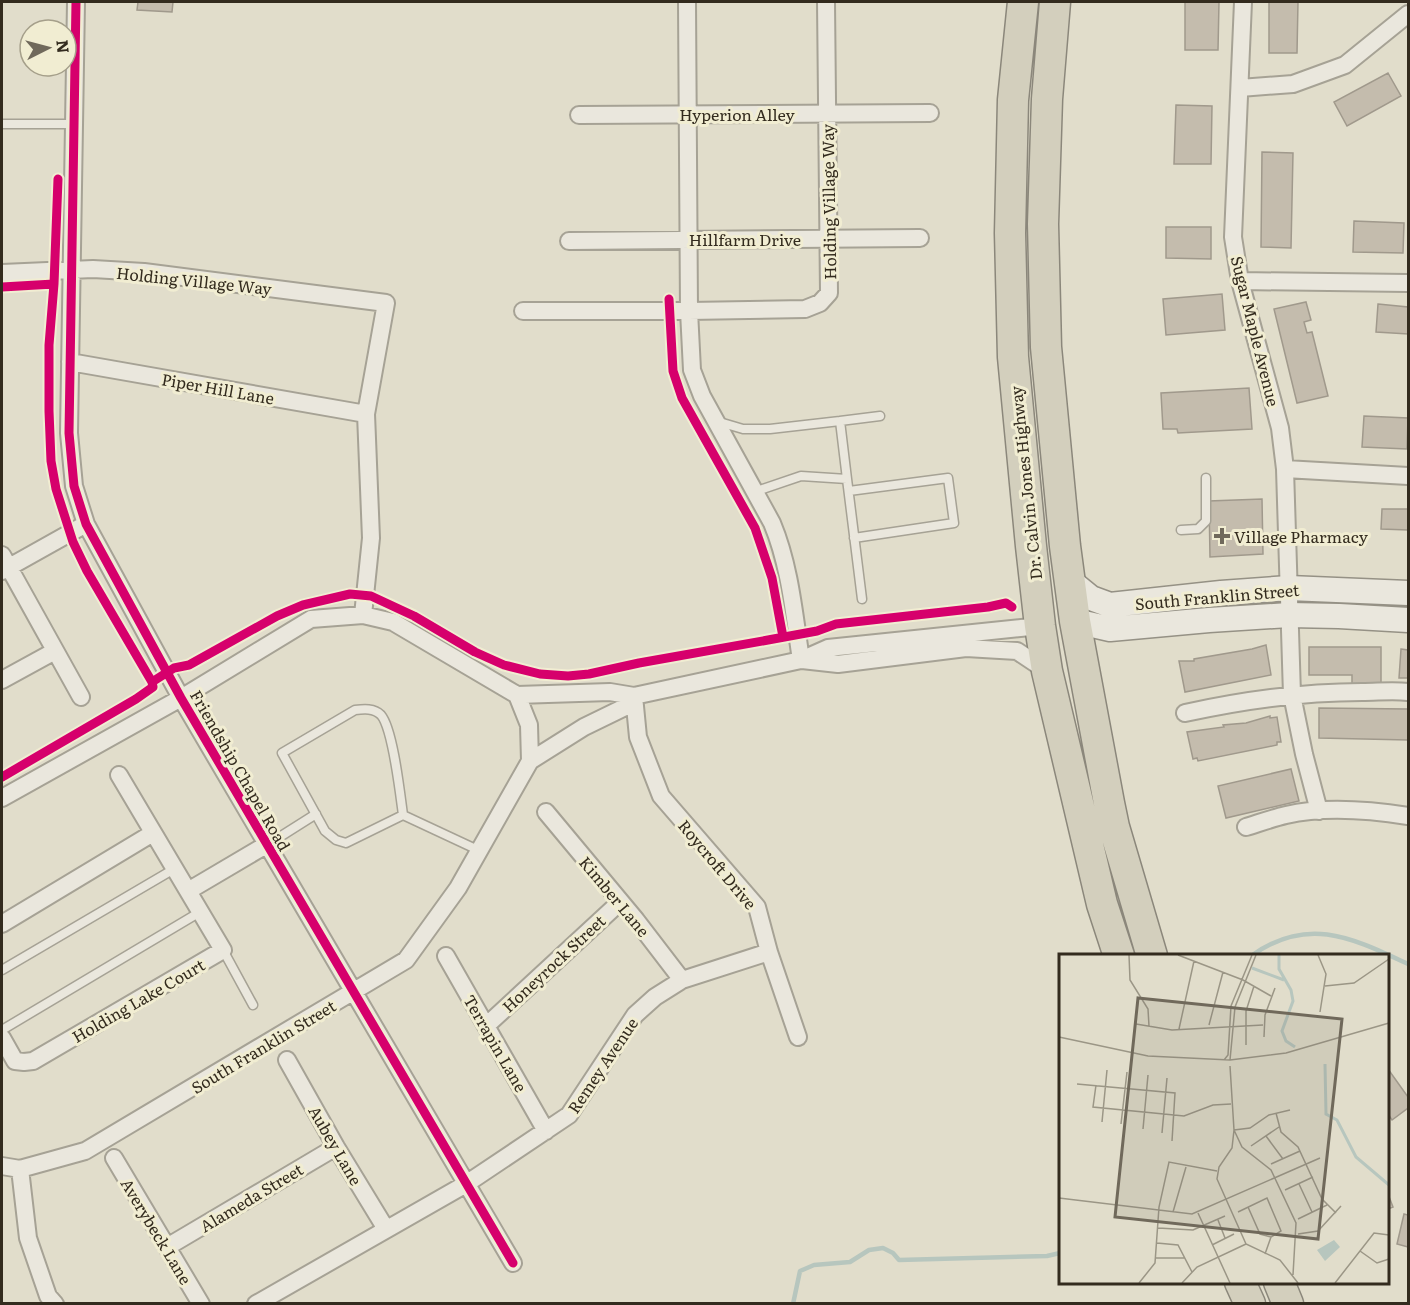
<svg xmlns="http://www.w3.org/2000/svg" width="1410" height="1305" font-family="Literata,serif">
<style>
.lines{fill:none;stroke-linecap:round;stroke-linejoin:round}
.stream{stroke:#b7c6be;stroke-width:4.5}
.building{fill:#c4bcad;stroke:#a0998c;stroke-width:1.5}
.lane-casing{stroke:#a6a295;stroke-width:11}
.street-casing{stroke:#a6a295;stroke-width:20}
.secondary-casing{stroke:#959185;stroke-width:27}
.highway-casing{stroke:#8b877b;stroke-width:33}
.lane{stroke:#eae7dd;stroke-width:8}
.street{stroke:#eae7dd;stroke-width:16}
.secondary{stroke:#eae7dd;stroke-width:24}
.highway{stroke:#d3cfbd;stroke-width:30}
.cycleway-casing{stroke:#f1edd2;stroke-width:13}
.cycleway{stroke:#d6006c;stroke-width:9}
.poi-dot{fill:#70695b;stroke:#f1edd2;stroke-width:2}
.labels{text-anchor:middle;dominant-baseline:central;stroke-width:6;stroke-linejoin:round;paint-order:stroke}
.street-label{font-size:16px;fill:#332b1e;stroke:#f1edd2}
.poi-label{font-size:16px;fill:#332b1e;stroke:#f1edd2;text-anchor:start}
.inset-river{fill:none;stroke:#b7c6be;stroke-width:3}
.inset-road{fill:none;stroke:#9b9686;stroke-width:1.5}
.view{fill:#70695b;fill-opacity:0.15;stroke:#70695b;stroke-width:3}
.inset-edge{fill:none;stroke:#332b1e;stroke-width:3}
</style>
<rect width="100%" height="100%" fill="#e1ddcb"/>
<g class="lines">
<path class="stream" d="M1251,956C1308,915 1352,938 1408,964
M793,1304L800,1271L814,1265L850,1262L869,1250L883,1248L893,1253L899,1260L1047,1256L1060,1253"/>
</g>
<path class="building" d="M138,2H173L172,12L137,10Z
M1185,2H1219L1218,50H1185Z
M1269,2H1298L1297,53H1269Z
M1388,73L1401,96L1347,126L1334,102Z
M1176,105L1212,106L1211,164H1174Z
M1262,152L1293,153L1291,248L1261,247Z
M1354,221L1404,223L1403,253L1353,252Z
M1166,227H1211V259L1166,258Z
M1222,294L1225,330L1166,335L1163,299Z
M1306,302L1311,320L1304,322L1307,333L1312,332L1328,396L1297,403L1274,309Z
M1378,304L1408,307V334L1376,332Z
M1249,388L1252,429L1178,433L1177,429H1163L1161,393Z
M1364,416L1408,418L1407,449L1362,447Z
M1262,499L1263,554L1210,557L1209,501Z
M1382,509H1408V530L1381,529Z
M1266,645L1271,675L1185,692L1179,661H1194V659L1252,649Z
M1309,647H1381V684H1352V675H1309Z
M1401,649L1408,650V678H1399Z
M1319,708L1408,709V740L1319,738Z
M1270,716V718L1277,717L1281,742H1277V745L1198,761L1197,758L1193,759L1187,732L1224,727L1223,725L1246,723Z
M1291,769L1299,801L1226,818L1218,786Z
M1388,1069L1408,1097V1108L1392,1120L1388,1114Z
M1388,1194L1393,1207L1388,1209Z
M1404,1214L1408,1215V1247L1397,1244Z"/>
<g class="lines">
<g class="lane-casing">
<path id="lane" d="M2,124H74
M716,421L743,429H770L840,421
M847,479L840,421L880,416
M849,491L948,478L954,523L854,538
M754,492L801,476L847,479L862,599
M1181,530L1198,529L1206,521V478
M403,815L346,843L336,840L325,831L282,753L355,710C364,709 374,708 381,715C393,729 400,793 403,815L478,850
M267,845L316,814
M223,950L253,1005
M2,970L174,869
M2,1030L200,912"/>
</g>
<g class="street-casing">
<path id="street" d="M76,2L69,433L74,486L86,524L181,698L513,1263
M687,2L689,311L692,370L702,396L772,523C790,566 794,614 801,660
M1243,2L1233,237L1240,281L1280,428L1285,469L1292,695L1304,754L1319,811
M1240,88L1293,84L1345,65L1408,14
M579,115L930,113
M569,241L920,238
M2,273L93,269L144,272L386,303L366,414L371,538L363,615
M1240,281L1408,283
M523,311H689L805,309L820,303L829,293L826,2
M70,362L366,414
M1285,469L1408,476
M2,555L81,697
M2,571L86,524
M802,660L838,664L966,648L1017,651L1047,671
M2,680L55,651
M517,695L529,725L530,761
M634,696L638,737L661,796L757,907L769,952L798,1037
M1185,713C1244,700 1302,692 1362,692C1378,692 1393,690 1408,692
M2,798L181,698L311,619L363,615L393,622L517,695L610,692L634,696L801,660L828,648L1040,626
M546,812L636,920L682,980
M1246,827C1259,823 1273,818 1286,815C1325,806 1370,810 1408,816
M188,891L266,845
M2,924L153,833
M446,956L546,1131
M486,1026L620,902
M2,1038L15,1061L24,1062L33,1061L223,950L119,775
M287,1060L336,1147L386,1229
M114,1158L201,1304
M2,1166L20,1169L85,1151L406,960L458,888L530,761L584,727L623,708L634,696
M20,1169L28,1238L48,1296L55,1304
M167,1247L336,1147
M256,1304L466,1184L569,1115L635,1015L655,997L682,980L769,952"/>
</g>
<g class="secondary-casing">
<path id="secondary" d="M1069,580L1091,598L1110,605L1221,593L1289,588L1408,593
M1075,621L1110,629L1209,620L1289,615L1339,616L1408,620"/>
</g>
<g class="highway-casing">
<path id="highway" d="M1023,2L1013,100L1010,233L1013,357L1031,546L1040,626L1047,671L1102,904L1119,956
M1055,2L1047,99L1043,224L1046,347L1065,546L1075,621L1109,803L1114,827L1152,956
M1240,1282L1250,1304
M1279,1282L1288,1304"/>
</g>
<use href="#lane" class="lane"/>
<use href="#street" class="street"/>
<use href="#secondary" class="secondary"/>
<use href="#highway" class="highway"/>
<g class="cycleway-casing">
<path id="cycleway" d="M76,2L69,433L74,486L86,524L181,698L513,1263
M54,284L58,179
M2,287L54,284L49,345V411L51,461L56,489L73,542L87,571L152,682
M669,299L673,371L682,398L755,528L772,578L783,637
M2,777L136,699L153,687L152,682L174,668L189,665L277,616L303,605L350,594L371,596L414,616L475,652L504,665L540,674L568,676L589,674L639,663L768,640L817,631L836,624L988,607L1006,603L1012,607"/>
</g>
<use href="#cycleway" class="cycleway"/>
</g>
<path class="poi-dot" d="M1219 527h6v6h6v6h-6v6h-6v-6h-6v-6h6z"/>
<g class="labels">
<g class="street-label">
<text x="737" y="114">Hyperion Alley</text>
<text transform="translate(828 202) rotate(-91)">Holding Village Way</text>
<text x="745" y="239">Hillfarm Drive</text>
<text transform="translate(194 280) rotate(6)">Holding Village Way</text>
<text transform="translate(1256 331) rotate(76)">Sugar Maple Avenue</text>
<text transform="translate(218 388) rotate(10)">Piper Hill Lane</text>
<text transform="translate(1025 483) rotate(-96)">Dr. Calvin Jones Highway</text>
<text transform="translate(1217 596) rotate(-5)">South Franklin Street</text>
<text transform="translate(241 770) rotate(60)">Friendship Chapel Road</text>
<text transform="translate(718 864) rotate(50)">Roycroft Drive</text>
<text transform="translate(615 896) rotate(50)">Kimber Lane</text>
<text transform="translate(553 963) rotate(-43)">Honeyrock Street</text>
<text transform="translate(138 1000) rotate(-30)">Holding Lake Court</text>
<text transform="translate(496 1043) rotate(60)">Terrapin Lane</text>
<text transform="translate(263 1046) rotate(-31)">South Franklin Street</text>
<text transform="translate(602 1065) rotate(-56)">Remey Avenue</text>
<text transform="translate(336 1145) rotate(60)">Aubey Lane</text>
<text transform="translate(251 1197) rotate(-31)">Alameda Street</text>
<text transform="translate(157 1231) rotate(59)">Averybeck Lane</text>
</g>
<g class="poi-label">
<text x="1234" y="536">Village Pharmacy</text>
</g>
</g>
<g transform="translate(1059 954)">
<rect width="330" height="330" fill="#e1ddcb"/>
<path d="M275,286L281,293L266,307L258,296Z" fill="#b7c6be"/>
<path class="inset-river" d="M220,1V15L232,36L234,47L223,77L227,87L236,93M193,14L225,26M266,110L267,160L278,166L297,203L330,231"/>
<path class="inset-road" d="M70,1L71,26L89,55L90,72M119,1L184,26L212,42M259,1L267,20L261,58M266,32L295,29L330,5M77,70L113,76L204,71M150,71L164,18M120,75L135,7M0,83L89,102L171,106L227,99L330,69M205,83L206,61L216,34M187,91V57L195,32M165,106L169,101L172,52L193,1M171,106L176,53L197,1M171,112L175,176L173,194L160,213L158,225L187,290L221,306L239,329M18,130L116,139L113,187M37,131L34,153L125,162L154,151L172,150M217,159L222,178L239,193L263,245L277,259M43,168L48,116M62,170L68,118M84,175L89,121M175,176L183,193L212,216L237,269L234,321M175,176L191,174L210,161L231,156M103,179L108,124M207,182L224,205M192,192L220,173M212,210L241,197M240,230L253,258M226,236L254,223M0,244L133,260L261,204M189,253L201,280L212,283M114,258L127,213M179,258L208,244L222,277L212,283L206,300M139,259L171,329M239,265L268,251M159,266L166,284M99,274L134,276L166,262M239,280L259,277L282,252M98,289L119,291L133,318M153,291L175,280M301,297L318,309L330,305M97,304H126M80,329L96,309L100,253L110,208L158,217M123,329L138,313L187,290M276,329L315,279L330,281"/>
<path class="view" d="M79,44L283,65L259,285L56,263Z"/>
<rect width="330" height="330" class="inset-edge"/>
</g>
<rect width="1410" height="1305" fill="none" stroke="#332b1e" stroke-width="6"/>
<g transform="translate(48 48) rotate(84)"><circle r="28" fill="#f1edd2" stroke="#a59f8a" stroke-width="1.5"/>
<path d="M0-4.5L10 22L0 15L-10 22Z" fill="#70695b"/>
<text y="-9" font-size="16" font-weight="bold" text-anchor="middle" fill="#332b1e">N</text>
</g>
</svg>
